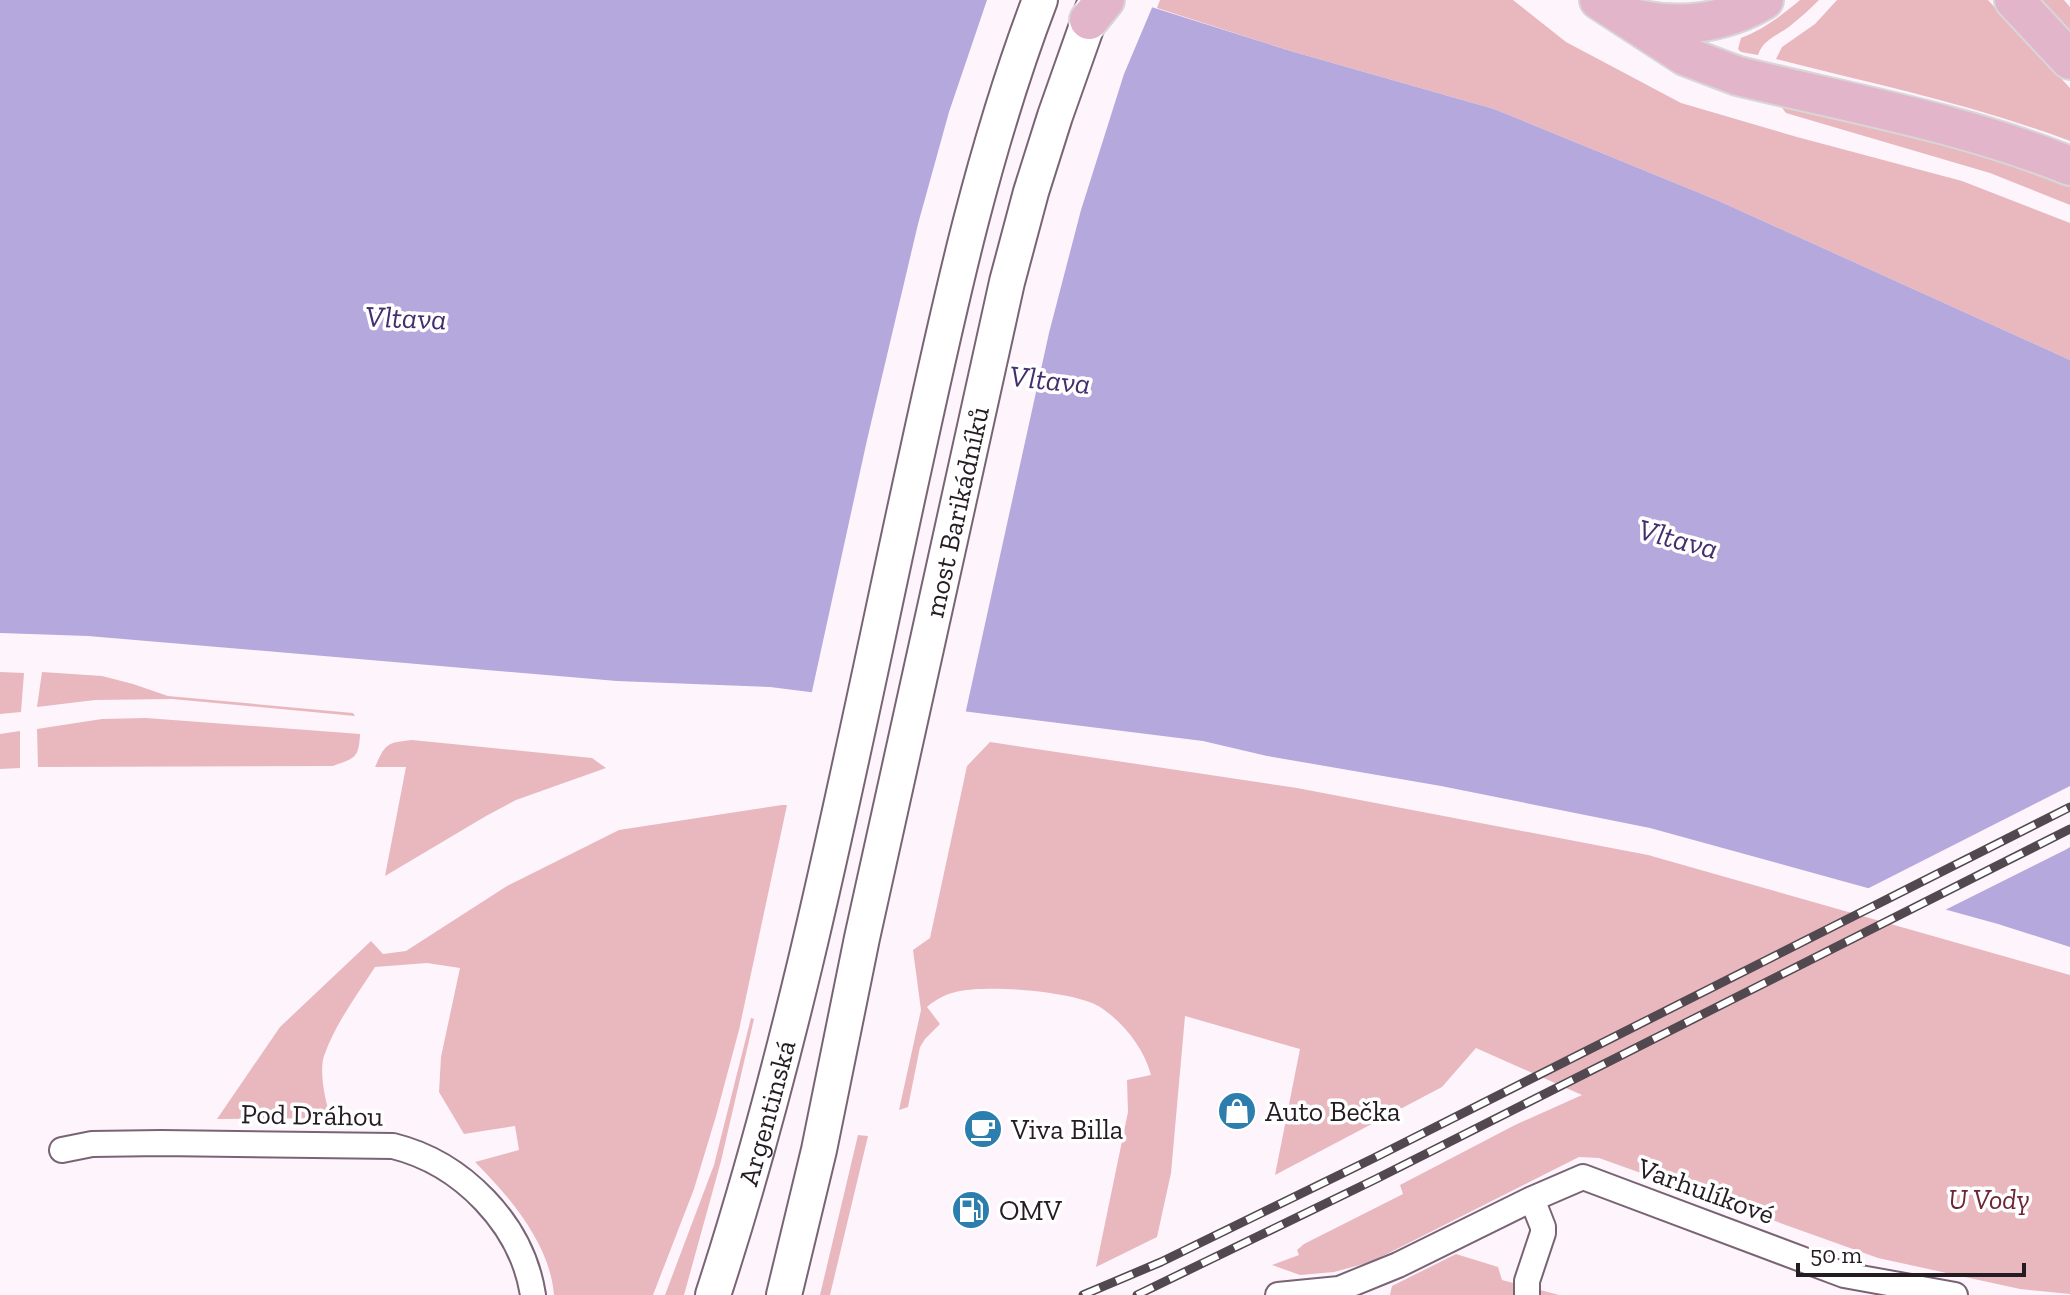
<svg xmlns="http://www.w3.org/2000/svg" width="2070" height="1295" font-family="'Zilla Slab',serif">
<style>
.green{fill:#e8b8be}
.water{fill:#b4a8dc;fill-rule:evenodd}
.pier{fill:#fef4fc;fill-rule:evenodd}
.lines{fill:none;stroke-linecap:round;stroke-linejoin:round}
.minor-casing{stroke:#796475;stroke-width:28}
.secondary-casing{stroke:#796475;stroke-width:38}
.primary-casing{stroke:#d8d6d7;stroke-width:42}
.minor{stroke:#fff;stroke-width:24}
.secondary{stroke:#fff;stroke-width:34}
.primary{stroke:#e3b5ca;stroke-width:38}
.rail-casing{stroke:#51494f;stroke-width:9}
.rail{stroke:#fff;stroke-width:6;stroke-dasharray:18;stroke-linecap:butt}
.labels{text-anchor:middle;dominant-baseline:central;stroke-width:7;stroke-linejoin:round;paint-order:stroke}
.street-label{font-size:28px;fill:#241c22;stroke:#fff}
.poi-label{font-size:28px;fill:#241c22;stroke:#fff;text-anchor:start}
.park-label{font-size:28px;font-style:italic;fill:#6e2535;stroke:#fff}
.water-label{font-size:30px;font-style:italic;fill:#432f6e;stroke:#fff}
</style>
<rect width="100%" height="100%" fill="#fef4fc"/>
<path class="green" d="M1160,0H1513L1566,42L1681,103L1797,137L1962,181L2070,223V360L1719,201L1494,109L1294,52L1157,8Z
M1800,0H1819C1810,9 1800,18 1790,26C1777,36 1763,39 1758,55L1741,52L1738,49L1741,38C1764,29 1781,16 1800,0Z
M1837,0H1988L2070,88V141C1975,105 1874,84 1776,59L1782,47L1815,24Z
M2040,0H2064L2070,7V32Z
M1782,100L1920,133L2070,181V205L1990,173L1786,113L1780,105Z
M0,672L24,673L21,712L0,714Z
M42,672L102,676L133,684L168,696L353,713L355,716L172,699L95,700L37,707Z
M146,718L360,734C359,759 354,758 333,766L38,767L37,729L102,719Z
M20,731V768L0,769V734Z
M412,740L592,758L606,768L516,800L486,816L385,876L406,767H375C386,743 386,743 412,740Z
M990,742L1297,788L1648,855L2070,975V1294L2020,1289L1878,1258L1599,1158L1579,1157L1371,1262L1334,1272L1300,1275L1272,1265L1299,1255L1297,1250L1304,1244L1403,1194L1400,1185L1515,1125L1582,1095L1476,1048L1442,1087L1275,1175L1300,1049L1185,1016L1171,1173L1157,1237L1096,1267L1128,1112L1127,1080L1151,1075C1144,1048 1123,1022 1100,1007C1074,991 991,985 960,991C948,993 936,999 927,1007L940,1024L925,1039L920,1047L908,1107L899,1110L921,1010L913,950L930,938L967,766Z
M782,805H787L739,1030L716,1116L694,1189L653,1295H554C550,1244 510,1197 475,1162L519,1150L515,1126L464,1134L439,1092L441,1057L460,968L427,963L375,967C357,995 335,1024 324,1056C319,1070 325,1105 332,1118L217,1119L280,1027L371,941L383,954L406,951L507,886L619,830Z
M751,1018L754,1019L721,1161L684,1295H665L714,1165Z
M858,1135L868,1136L830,1295H820Z
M1456,1254L1498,1267L1502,1280L1559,1295H1390L1392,1286Z"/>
<path class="water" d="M0,0H1129L1294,52L1494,109L1719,201L2070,360V947L1998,924L1650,828L1441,786L1267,756L1203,741L770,687L617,681L88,636L0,633ZM2037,818L2042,822L2044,844L2025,852L2011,835L2019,819Z"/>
<path class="pier" d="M987,0H1144L1154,3L1124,74L1081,210L1049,333L965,715L811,696L867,440L918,224L949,112Z
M2070,786V847L2067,849L1941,912L1863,891ZM2031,820L2039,825L2042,829L2043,838L2038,845L2030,848H2026L2018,844L2015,835L2016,830L2021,823Z"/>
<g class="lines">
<g class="minor-casing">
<path id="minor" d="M62,1150L92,1144L161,1143L393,1146C462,1163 522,1224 533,1295
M1278,1295L1339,1289L1398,1265L1532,1199L1583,1177L1844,1275L1955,1295
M1527,1295V1281L1543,1233V1227L1532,1199"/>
</g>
<g class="secondary-casing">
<g id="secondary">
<path id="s1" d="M713,1295C799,1031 851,757 910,486C946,322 980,157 1040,0"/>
<path id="s2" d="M784,1295L819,1150L862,938L1007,282L1031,192L1055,116L1096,0"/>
</g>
</g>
<g class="primary-casing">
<path id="primary" d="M1599,0L1685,56L1738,76C1849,103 1964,123 2070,166
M2014,0L2070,60
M1633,18C1678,29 1724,24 1764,0
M1089,20L1105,0"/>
</g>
<use href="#minor" class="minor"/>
<use href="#secondary" class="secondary"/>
<use href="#primary" class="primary"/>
<g class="rail-casing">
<path id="rail" d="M1083,1295L1161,1262L1374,1158L2070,807
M1137,1295L1376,1179L2070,829"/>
</g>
<use href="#rail" class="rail"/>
</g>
<defs>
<g id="shop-disc" transform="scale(2)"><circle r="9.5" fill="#2b7eae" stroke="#fff"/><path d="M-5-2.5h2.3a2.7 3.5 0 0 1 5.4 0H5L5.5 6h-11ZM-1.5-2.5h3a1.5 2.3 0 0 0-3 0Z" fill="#fff"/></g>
<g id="cafe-disc" transform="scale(2)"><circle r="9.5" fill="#2b7eae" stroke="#fff"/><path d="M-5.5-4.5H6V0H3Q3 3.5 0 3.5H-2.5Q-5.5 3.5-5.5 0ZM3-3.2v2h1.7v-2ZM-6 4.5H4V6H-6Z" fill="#fff"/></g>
<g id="fuel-disc" transform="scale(2)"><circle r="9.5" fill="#2b7eae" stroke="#fff"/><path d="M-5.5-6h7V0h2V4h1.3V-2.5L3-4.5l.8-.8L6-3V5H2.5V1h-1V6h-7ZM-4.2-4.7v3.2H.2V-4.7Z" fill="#fff"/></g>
</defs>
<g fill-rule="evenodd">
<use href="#shop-disc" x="1237" y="1111"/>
<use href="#cafe-disc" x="983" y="1129"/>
<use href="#fuel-disc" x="971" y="1210"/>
</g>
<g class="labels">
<g class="street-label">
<text stroke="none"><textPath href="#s2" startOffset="802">most Barikádníků</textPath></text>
<text stroke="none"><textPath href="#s1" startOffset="190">Argentinská</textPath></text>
<text transform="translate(312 1115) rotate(1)">Pod Dráhou</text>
<text transform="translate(1706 1191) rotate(20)">Varhulíkové</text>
</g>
<g class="poi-label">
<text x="1265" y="1111">Auto Bečka</text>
<text x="1011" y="1129">Viva Billa</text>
<text x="999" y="1210">OMV</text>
</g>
<g class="park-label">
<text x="1989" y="1199">U Vody</text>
</g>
<g class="water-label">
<text transform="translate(406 318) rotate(2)">Vltava</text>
<text transform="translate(1050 380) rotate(6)">Vltava</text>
<text transform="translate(1678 539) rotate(15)">Vltava</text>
</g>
</g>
<path d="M1798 1263v12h226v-12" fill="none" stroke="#241c22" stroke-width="4"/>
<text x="1810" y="1263" font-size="24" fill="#241c22" stroke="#ffffff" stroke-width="6" paint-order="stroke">50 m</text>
</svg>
